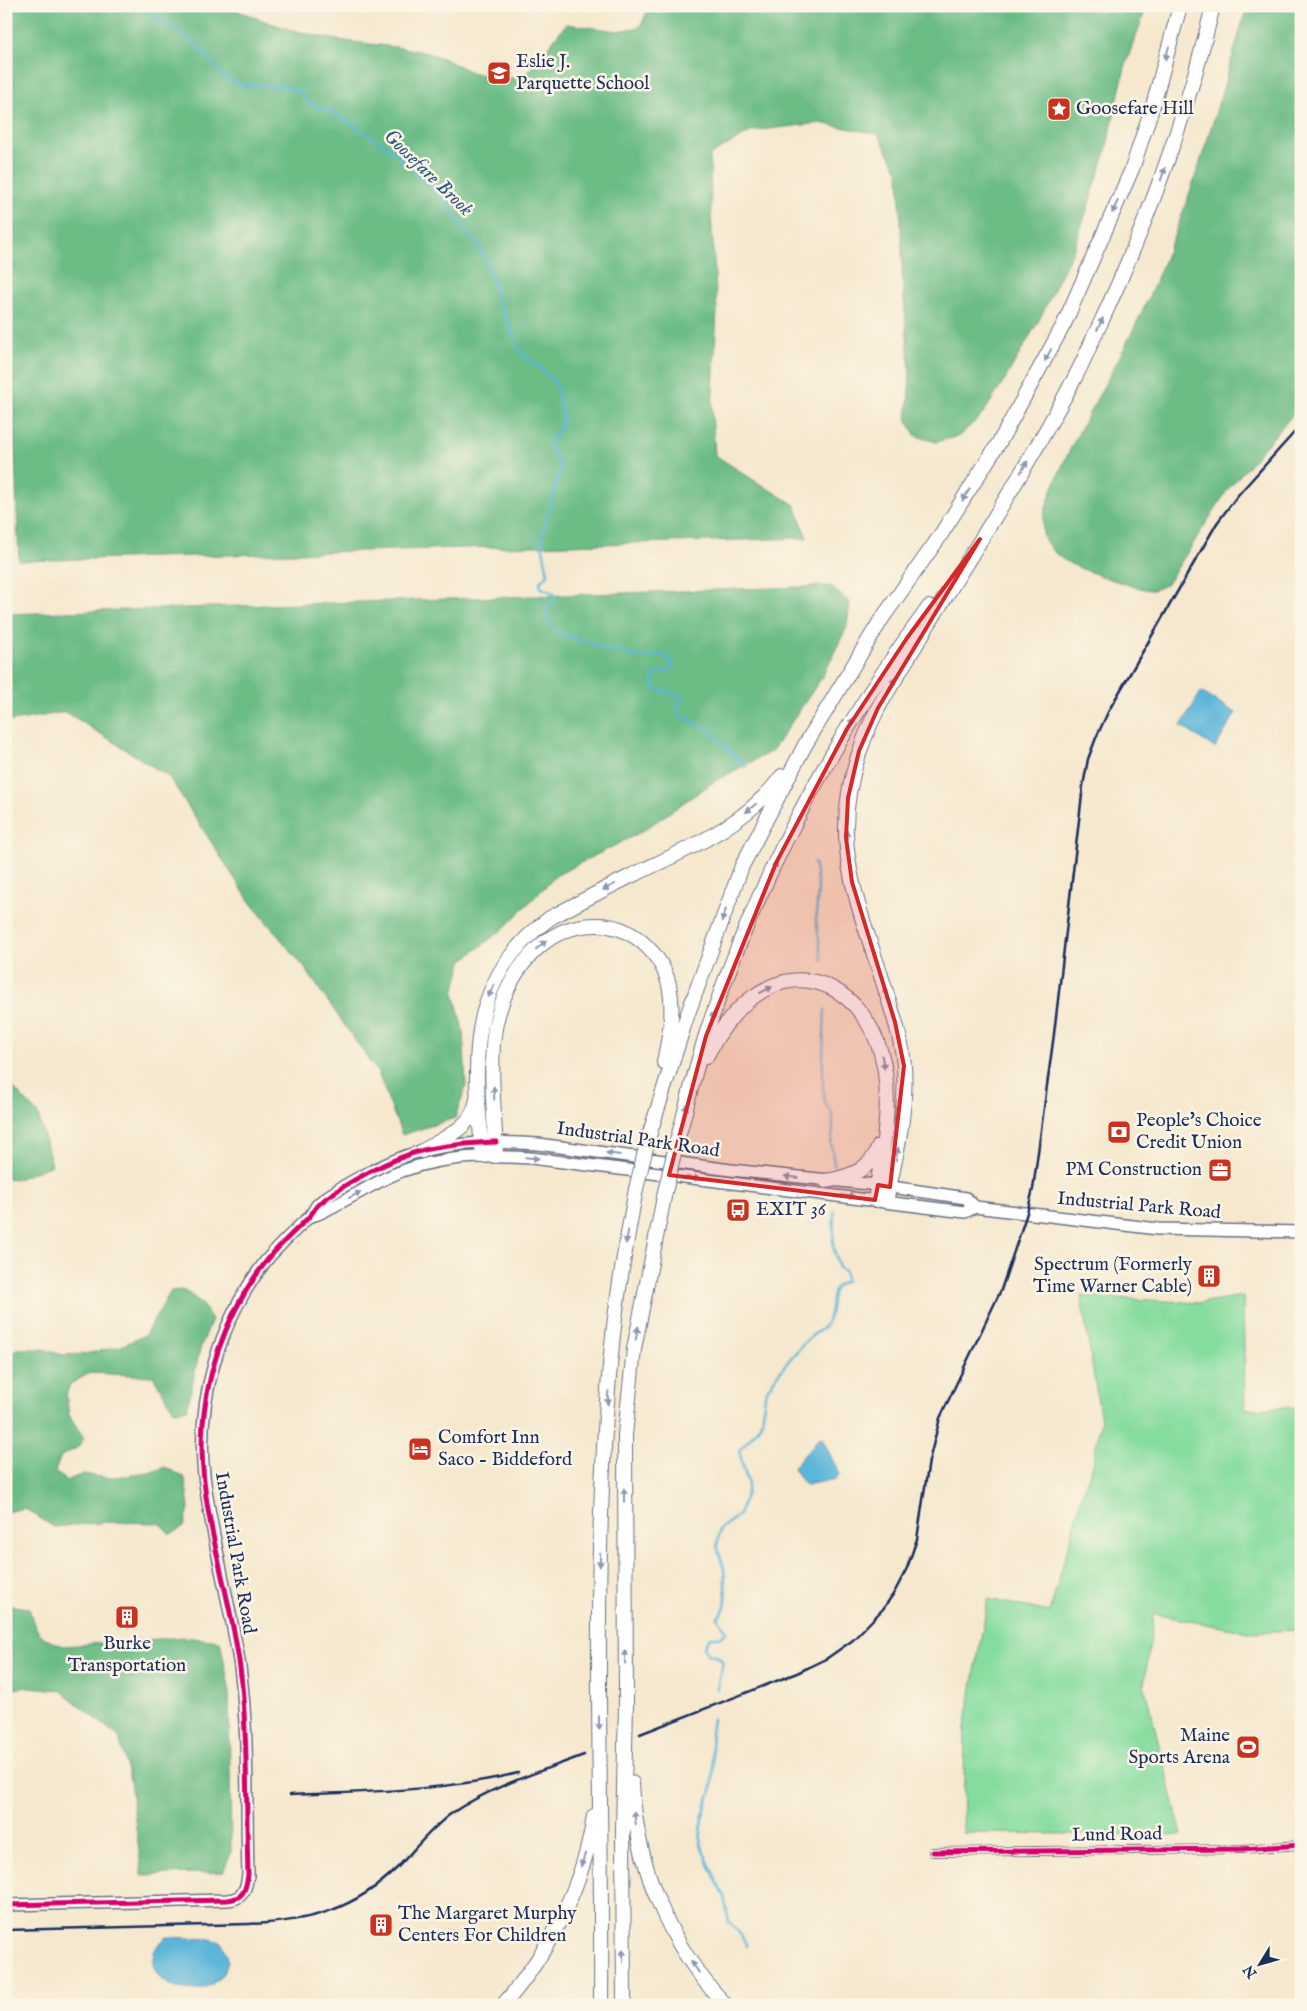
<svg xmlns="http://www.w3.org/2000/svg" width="1307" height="2011" font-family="'IM FELL English',serif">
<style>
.green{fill:#85dc9f;stroke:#50867e}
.forest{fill:#6cbc86;stroke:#447672}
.water{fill:#5bb6d9;stroke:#3b729c}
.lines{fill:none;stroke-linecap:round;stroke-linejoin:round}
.stream{stroke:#5bb6d9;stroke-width:2.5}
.street-casing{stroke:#677085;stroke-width:10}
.secondary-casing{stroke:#677085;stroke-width:14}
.highway-casing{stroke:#677085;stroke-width:16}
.street{stroke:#fff;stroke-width:8}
.secondary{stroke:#fff;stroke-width:11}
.highway{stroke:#fff;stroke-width:14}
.rail{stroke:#1b2f5e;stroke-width:2.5}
.highway-bridge-casing{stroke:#677085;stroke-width:16;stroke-linecap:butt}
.highway-bridge{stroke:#fff;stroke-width:14}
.cycleway-casing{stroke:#fcf5e5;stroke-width:8}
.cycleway{stroke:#d6006c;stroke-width:5}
.oneway{fill:#8d97ae}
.marked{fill:#d62828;fill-opacity:0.2;stroke:#d62828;stroke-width:4;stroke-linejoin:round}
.labels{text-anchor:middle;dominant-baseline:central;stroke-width:5;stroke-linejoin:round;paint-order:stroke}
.poi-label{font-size:19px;fill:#1b2f5e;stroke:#fcf5e5;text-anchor:start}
.street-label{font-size:19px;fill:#1b2f5e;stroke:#fcf5e5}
.water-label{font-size:20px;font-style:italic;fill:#2e5883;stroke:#fcf5e5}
</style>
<rect width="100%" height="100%" fill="#fcf5e5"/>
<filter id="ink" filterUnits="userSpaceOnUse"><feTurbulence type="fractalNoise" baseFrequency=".02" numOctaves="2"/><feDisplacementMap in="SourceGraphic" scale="10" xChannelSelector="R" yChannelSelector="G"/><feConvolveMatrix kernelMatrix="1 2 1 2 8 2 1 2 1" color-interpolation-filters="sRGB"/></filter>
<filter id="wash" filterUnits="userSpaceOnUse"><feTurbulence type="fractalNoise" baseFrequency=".0096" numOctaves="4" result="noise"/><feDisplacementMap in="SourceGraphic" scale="20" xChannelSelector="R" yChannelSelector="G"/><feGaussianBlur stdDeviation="1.12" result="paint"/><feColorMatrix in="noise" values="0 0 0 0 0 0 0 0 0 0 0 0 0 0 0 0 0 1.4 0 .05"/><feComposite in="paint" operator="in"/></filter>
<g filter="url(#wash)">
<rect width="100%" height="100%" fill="#f5e8ce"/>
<path class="green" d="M1081,1296L1199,1303L1243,1296L1245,1409L1301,1407V1630L1248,1632L1154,1614L1144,1685L1182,1835L963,1833L965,1727L988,1599L1050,1612L1083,1492L1093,1464L1101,1420Z"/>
<path class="forest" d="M6,6H227C261,21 296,33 333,39C366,45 401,45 434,55C447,59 459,67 472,72C488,77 509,79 525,77L566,24L618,31L640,27L650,6H1147L1126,63L1105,155L1074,249L1039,320L1004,381L982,415L959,436L936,442L916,436L907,421L910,374L903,287L899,173L878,134L820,123L752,131L710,155L711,213L717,310L712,413L715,455L755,481L795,505L807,538L19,561L6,226Z
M1247,6H1301V405L1228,489L1167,584C1163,586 1157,589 1153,590C1141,591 1086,571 1073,565C1062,560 1045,547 1043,533C1038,502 1087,417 1103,388C1123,351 1142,314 1158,276C1195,188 1221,97 1247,6Z
M830,586L850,603L847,627L822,677L772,751L715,781L641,832L557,875L503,929L462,961L454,993L463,1030L466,1087L455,1118L402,1135L378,1073L304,967L250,902L169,777L66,712L6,722V614Z
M6,1080L38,1114L52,1165L17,1179L6,1178Z
M184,1290L200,1302L212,1319L200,1349L187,1409L174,1411L153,1376L90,1373L70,1384L66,1395L69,1415L84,1438L77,1448L61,1456L55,1471L66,1481L83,1474L107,1478L149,1473L165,1467L185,1478L189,1508L184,1527L170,1534L159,1523L108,1522L54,1527L24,1508L6,1512V1355L17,1349H43L63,1355L84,1354L119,1347L145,1335L171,1291Z
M6,1605L29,1608C35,1632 40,1639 64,1646L184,1637L220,1641L229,1687L231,1852L223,1872L142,1875L130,1780L119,1737L60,1690L28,1687L6,1690Z"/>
<path class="water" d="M1201,692L1236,713L1215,748L1181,726Z
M819,1438H822L840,1475L835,1479L806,1485L803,1483L793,1468Z
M167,1937L209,1939L221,1942C228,1954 231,1961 223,1973C203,2006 138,1985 156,1948C158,1944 164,1940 167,1937Z"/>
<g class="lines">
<path class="stream" d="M138,6L192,40L223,76L242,85L281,86L299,91L310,105L330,111L385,145L439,194L484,254L492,278L499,304L521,353L533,362L556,384L563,418L562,425L549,442C551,451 558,457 561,467L541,539L548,574L540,582L541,588L554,593V599L545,610C553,647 584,634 608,651L618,649L639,658L663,655L671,660L673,666C667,672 659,672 653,677C652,698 671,687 681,698L677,710L682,716L708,729L746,767
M814,863L818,886L816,919L822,961
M825,1010L823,1055V1089L825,1103L833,1115V1131L831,1143L834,1165
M717,1689L723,1662L718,1657L708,1654L704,1647L710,1637H720L727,1632L718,1618L725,1608L726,1598L724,1569L717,1546L720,1529L739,1515L747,1492L748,1484L739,1451C748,1438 756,1435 762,1420C765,1410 762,1399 767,1390C776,1375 794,1354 806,1341C812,1334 821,1332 826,1324C837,1308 824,1289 846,1281L845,1271L839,1268L833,1246L834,1212
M713,1719L711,1732L713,1765V1784L702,1818L700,1844L724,1897L729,1922L741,1935L747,1946"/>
</g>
</g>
<g filter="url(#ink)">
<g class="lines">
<g class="street-casing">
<path id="street" d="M933,1852L1242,1849L1301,1845"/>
</g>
<g class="secondary-casing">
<path id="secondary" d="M311,1216L318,1214C341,1203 363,1190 386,1178C431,1156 482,1155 531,1158L965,1212L975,1207L1158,1229L1301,1232
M6,1905L227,1900C243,1899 246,1890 248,1875C246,1806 249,1735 240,1667C230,1603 212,1540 204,1476C196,1400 219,1322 265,1262C278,1246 293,1232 308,1218C313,1214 314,1208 319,1203C343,1184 395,1157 425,1150C462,1142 500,1141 538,1144L731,1170L878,1185L966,1198L975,1207"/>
</g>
<g class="highway-casing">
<path id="highway" d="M706,1057C718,1034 732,1012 753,997C808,957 864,994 881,1053C894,1099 882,1153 875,1200
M648,1139L687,1016L742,866L805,745L881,620L938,539L1000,441L1064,324L1132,169L1154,102L1180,6
M677,1141C687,1106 695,1070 706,1035C756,882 833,737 929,607
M422,1151C444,1138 473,1128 477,1099
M483,1156C473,1062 465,980 550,918C578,903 606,888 635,874C688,849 746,825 782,776
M496,1156C495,1118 488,1059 496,1023C507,975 542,924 597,925C613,925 629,931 642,942C656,954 667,971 670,990C674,1014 669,1038 664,1062
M826,1181C849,1177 871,1170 879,1146
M886,1201C896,1157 907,1112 904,1066C902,1037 891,1009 883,982C870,941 854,900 848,858C840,805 855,754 878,708C942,598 1014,493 1073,381C1084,361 1092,340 1102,320C1149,219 1187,115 1213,6
M632,1783C636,1864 668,1946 726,2005
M503,2005C547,1956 585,1882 594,1816
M601,2005C603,1788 590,1571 611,1355C616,1299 626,1244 636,1189
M624,2005L623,1830L626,1706L625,1435L634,1349L665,1192"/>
</g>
<use href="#street" class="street"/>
<use href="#secondary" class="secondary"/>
<use href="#highway" class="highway"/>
<path class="rail" d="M640,1734L797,1673L826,1659L853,1640L883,1609L894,1593L907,1568L917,1539L929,1461L940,1418L1001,1290L1027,1213L1033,1189L1054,1034L1083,786L1088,759L1096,738L1109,710L1217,523L1238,495L1301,425
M290,1795C366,1792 444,1791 518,1773
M6,1930L249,1924C308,1922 355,1910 398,1867C415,1849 432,1827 452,1813C492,1786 539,1772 584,1755"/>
<g class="highway-bridge-casing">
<path id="highway-bridge" d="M636,1189L648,1139
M665,1192L677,1141"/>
</g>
<use href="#highway-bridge" class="highway-bridge"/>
<g class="cycleway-casing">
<path id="cycleway" d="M933,1852L1242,1849L1301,1845
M6,1905L227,1900C243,1899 246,1890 248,1875C246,1809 248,1742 241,1676C233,1601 203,1524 202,1449C202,1382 224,1316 265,1263C278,1246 293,1233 308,1218C313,1213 314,1208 319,1204C344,1183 392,1158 424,1150C447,1145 472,1143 496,1142"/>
</g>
<use href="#cycleway" class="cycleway"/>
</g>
<defs><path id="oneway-solid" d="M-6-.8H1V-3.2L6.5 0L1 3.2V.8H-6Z" transform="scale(1.25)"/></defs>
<g class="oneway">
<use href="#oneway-solid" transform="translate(1167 53) rotate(106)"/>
<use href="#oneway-solid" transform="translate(1163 174) rotate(-71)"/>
<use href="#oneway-solid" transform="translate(1115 207) rotate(114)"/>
<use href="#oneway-solid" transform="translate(1100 324) rotate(-65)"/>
<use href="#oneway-solid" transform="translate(1048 355) rotate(118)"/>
<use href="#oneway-solid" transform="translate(1024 467) rotate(-59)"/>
<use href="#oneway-solid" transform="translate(966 495) rotate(122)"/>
<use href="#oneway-solid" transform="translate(892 684) rotate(-59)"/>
<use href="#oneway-solid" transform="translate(850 724) rotate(-57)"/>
<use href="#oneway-solid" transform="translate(751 808) rotate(140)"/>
<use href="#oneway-solid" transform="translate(847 837) rotate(-91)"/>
<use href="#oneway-solid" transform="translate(774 868) rotate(-66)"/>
<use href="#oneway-solid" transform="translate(609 887) rotate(154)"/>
<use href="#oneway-solid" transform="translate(724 915) rotate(109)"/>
<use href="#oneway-solid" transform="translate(541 945) rotate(-41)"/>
<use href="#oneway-solid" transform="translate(766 990) rotate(-27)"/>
<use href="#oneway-solid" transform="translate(491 991) rotate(113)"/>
<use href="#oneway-solid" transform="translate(886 994) rotate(-108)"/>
<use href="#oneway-solid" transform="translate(712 1018) rotate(-70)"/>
<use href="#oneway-solid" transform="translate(883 1062) rotate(78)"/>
<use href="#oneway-solid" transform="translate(494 1093) rotate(-92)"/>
<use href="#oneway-solid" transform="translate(685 1111) rotate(-75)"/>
<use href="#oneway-solid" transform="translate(613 1154) rotate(-172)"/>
<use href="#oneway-solid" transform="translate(897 1154) rotate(-80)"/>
<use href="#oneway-solid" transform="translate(532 1158) rotate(5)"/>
<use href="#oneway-solid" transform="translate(791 1177) rotate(-173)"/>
<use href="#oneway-solid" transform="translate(693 1178) rotate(7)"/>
<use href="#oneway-solid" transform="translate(355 1195) rotate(-27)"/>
<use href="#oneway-solid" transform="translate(848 1196) rotate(7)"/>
<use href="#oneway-solid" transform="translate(627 1237) rotate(101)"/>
<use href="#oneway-solid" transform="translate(637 1333) rotate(-79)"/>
<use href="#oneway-solid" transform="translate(608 1398) rotate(93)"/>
<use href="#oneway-solid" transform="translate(624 1495) rotate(-90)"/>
<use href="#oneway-solid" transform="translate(600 1560) rotate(91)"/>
<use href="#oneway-solid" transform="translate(625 1657) rotate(-91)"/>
<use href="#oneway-solid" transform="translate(599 1723) rotate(90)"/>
<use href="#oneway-solid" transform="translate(635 1818) rotate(-98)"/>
<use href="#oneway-solid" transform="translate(583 1860) rotate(108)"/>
<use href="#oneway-solid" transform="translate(623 1956) rotate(-90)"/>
<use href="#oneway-solid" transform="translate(695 1967) rotate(-125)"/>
</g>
</g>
<path class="marked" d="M980,539L878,708L859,751L848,798L846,838L852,882L895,1022L904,1066L890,1187L878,1185L875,1200L669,1175L706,1036L776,863L847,729L907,638Z"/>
<defs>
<g id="school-square" transform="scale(1.25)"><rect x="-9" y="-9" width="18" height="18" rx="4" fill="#c8321e" stroke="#fcf5e5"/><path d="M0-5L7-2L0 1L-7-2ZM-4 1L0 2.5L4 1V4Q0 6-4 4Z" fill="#fff"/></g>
<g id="sight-square" transform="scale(1.25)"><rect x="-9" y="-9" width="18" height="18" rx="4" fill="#c8321e" stroke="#fcf5e5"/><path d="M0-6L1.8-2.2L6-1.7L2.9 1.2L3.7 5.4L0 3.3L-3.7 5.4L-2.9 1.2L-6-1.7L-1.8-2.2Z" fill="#fff"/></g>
<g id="bank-square" transform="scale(1.25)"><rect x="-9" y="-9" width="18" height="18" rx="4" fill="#c8321e" stroke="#fcf5e5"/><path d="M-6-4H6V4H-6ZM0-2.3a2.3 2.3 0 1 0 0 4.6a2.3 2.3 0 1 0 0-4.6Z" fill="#fff"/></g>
<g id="office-square" transform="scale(1.25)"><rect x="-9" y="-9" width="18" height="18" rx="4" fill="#c8321e" stroke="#fcf5e5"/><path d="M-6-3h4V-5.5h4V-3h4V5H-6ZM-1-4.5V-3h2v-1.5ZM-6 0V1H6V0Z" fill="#fff"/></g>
<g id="bus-square" transform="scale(1.25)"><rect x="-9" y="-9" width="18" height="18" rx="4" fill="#c8321e" stroke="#fcf5e5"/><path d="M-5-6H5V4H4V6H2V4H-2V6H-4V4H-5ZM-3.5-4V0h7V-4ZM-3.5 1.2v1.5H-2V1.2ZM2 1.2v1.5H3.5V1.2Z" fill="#fff"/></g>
<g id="building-square" transform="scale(1.25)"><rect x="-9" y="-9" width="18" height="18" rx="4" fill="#c8321e" stroke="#fcf5e5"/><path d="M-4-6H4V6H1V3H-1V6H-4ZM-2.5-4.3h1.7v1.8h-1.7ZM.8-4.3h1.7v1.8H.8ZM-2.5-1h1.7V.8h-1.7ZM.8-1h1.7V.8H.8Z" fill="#fff"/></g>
<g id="hotel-square" transform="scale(1.25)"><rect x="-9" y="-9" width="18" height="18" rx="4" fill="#c8321e" stroke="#fcf5e5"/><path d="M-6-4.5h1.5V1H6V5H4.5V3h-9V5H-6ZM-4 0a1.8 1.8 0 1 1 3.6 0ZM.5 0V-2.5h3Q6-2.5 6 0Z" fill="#fff"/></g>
<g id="stadium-square" transform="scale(1.25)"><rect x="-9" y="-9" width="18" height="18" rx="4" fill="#c8321e" stroke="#fcf5e5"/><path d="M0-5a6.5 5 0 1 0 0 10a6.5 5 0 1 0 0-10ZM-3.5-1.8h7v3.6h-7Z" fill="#fff"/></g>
</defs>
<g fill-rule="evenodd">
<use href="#school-square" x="499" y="73"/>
<use href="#sight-square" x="1059" y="109"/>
<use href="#bank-square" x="1119" y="1132"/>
<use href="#office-square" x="1220" y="1170"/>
<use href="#bus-square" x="738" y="1210"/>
<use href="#building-square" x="1209" y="1276"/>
<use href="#hotel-square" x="420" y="1449"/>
<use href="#building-square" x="127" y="1617"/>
<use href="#stadium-square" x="1248" y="1747"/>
<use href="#building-square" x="381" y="1925"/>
</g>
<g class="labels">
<g class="poi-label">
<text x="516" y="62">Eslie J.<tspan x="516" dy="22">Parquette School</tspan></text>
<text x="1076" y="109">Goosefare Hill</text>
<text x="1136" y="1121">People's Choice<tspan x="1136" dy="22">Credit Union</tspan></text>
<text x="1202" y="1170" text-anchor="end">PM Construction</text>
<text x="756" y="1210">EXIT 36</text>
<text x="1192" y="1265" text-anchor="end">Spectrum (Formerly<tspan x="1192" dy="22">Time Warner Cable)</tspan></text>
<text x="438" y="1438">Comfort Inn<tspan x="438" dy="22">Saco - Biddeford</tspan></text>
<text x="127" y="1644" text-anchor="middle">Burke<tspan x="127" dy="22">Transportation</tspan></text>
<text x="1230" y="1736" text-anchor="end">Maine<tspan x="1230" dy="22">Sports Arena</tspan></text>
<text x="398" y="1914">The Margaret Murphy<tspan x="398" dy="22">Centers For Children</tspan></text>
</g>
<g class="street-label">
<text transform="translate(638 1140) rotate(8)">Industrial Park Road</text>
<text transform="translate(1139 1206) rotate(5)">Industrial Park Road</text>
<text transform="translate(235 1553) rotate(80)">Industrial Park Road</text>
<text transform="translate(1117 1835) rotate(-1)">Lund Road</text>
</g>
<g class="water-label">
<text transform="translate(428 173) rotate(44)">Goosefare Brook</text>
</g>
</g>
<rect width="1307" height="2011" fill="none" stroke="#fcf5e5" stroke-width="25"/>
<g transform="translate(1260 1964) rotate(233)" stroke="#fcf5e5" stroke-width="4" paint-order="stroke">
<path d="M0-4L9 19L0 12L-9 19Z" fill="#1b2f5e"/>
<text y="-8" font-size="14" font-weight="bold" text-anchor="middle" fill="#1b2f5e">N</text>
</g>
</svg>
